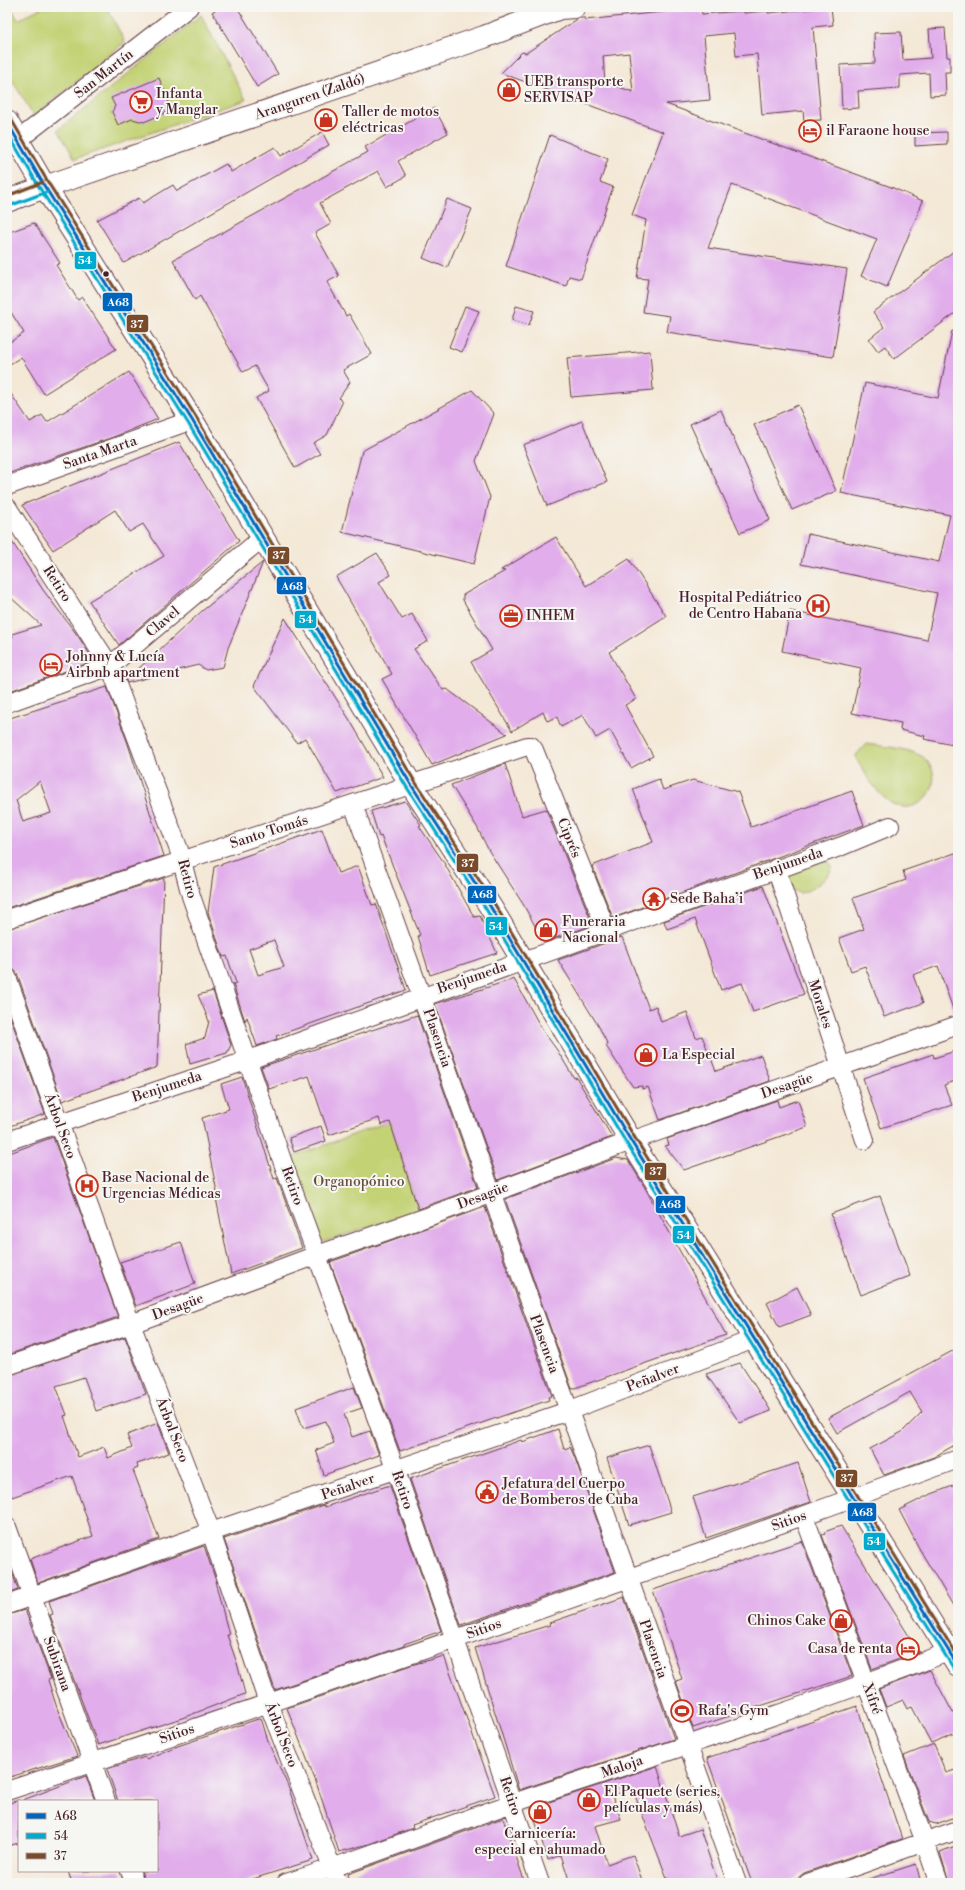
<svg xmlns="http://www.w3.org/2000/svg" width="965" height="1890" font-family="'Libre Bodoni',serif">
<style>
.green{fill:#c3d274;stroke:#867850}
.building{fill:#e1adeb;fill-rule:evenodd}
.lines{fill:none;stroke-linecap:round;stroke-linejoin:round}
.street-casing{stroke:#643d45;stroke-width:20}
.secondary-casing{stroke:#643d45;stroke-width:24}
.primary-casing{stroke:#643d45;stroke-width:24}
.street{stroke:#fff;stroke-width:18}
.secondary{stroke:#fff;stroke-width:22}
.primary{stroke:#fff;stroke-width:22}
.bus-1-casing{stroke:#f6f6f2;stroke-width:6}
.bus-2-casing{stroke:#f6f6f2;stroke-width:6}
.bus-3-casing{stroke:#f6f6f2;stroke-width:6}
.bus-1{stroke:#0065bd;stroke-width:3}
.bus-2{stroke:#00a9ce;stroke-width:3}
.bus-3{stroke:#7a4b2a;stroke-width:3}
.bus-dot{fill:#4a1f2b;stroke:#f6f6f2;stroke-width:1.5}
.labels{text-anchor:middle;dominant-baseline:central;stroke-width:4;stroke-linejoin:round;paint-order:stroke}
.street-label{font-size:14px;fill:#4a1f2b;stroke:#f6f6f2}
.poi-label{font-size:14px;fill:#4a1f2b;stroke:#f6f6f2;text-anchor:start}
.park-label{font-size:14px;fill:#684c3d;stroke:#f6f6f2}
.line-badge{stroke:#f6f6f2;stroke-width:1.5}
.badge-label{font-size:11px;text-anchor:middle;font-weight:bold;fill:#fff}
</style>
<rect width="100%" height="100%" fill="#f6f6f2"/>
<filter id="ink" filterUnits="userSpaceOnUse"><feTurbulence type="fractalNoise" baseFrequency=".025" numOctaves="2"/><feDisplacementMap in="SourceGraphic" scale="8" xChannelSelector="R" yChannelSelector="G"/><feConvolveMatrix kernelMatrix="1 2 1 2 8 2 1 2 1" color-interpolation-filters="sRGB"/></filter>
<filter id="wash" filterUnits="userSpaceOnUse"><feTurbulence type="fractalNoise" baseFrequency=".012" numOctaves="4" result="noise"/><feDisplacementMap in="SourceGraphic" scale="16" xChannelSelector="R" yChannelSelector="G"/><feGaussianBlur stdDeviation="0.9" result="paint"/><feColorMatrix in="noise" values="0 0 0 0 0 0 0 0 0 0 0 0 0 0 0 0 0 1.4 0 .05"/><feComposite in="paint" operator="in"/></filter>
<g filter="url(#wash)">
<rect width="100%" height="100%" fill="#f4e8d6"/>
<path class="green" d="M7,7H11L18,20L42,7H107L125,42L34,116L7,72Z
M201,15L246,100L75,159L58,130Z
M866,744C884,747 907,747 923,757C926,759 930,765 932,769C941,794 913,817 891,803C876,793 866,775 857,760L856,755Z
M823,861L829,862L832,867C831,877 809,893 799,893L790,888L787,876L789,874Z
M390,1121L419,1211L320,1243L290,1158Z"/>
<g id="blocks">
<path class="building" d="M221,7H237L278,74L257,87L212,12Z
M831,7L833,25L813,27L821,120L804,121L803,111L762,115L757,54L736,56L734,33L704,36L710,100L666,104L891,187L923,201L887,287L861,276L877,239L732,185L708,248L847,269L833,357L667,332L670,316L643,312L648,279L637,278L646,220L632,215L663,132L501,73L522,52L526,53L579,18H585V20L682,10V11L701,10L702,14L744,11V13L768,11V13ZM629,53L633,92L605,82L603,56Z
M945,28L947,57H950V72H945L946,95L930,96L929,73L900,75V88L858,91L859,108L842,109L840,65L875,63L874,33L901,32L903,60L931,58L929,29Z
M159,78L172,110L144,122L132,119L118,125L112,112L115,106L111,98Z
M434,108L448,133L398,161L406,176L387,187L378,171L320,203L331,224L315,233L339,276L327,282L346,316L349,314L372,354L343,370L350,382L339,398L342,403L327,435L313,443L320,454L295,468L256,398L269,391L255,366L243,372L200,296L195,300L173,260L368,152L365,147Z
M322,132L329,145L124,263L97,220L139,198L143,203L173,185L177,191L226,164L231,172L275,147L281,156Z
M947,132V144L915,146V133Z
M550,135L608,159L600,182L613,187L581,279L569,276L566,286L506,266Z
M447,199L472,209L447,268L423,258Z
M34,223L60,263L56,265L78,300L82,297L116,349L44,394L21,357L7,366V344L24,333L7,306V233Z
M958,248V311L894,359L885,346L878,351L869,339L884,327L873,312Z
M465,306L479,311L462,352L449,347Z
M516,306L534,311L529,325L512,320Z
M952,331L958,332V746L924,739L925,736L900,730L901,723L852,713L861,668L782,651L790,611L927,640L937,593L801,564L808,534L939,562L950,515L841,493L865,383L938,398Z
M650,351L653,390L571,397L567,358Z
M129,372L158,419L116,436L7,474V388L30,422L42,415L47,422Z
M472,390L494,414L476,461L490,497L474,564L342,532L362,451Z
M798,405L836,491L792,510L754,425Z
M721,410L770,520L740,533L690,424Z
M582,421L607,482L547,506L523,445Z
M179,442L239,541L119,645L89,601L164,556L143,524L129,532L115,510L53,550L22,505Z
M7,534L43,590L78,636L94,661L7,692V639L13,637L12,634L41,625L7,594Z
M556,537L586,586L629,559L666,616L609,652L636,699L625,705L653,756L631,768L610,730L596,738L583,715L561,727L557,717L547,721L543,712L512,731L471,662L492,650L463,600V595L505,571L501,570Z
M377,553L391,575L379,582L402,619L412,614L428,641L414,649L443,690L447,689L507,734L432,765L382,679L392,674L336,577Z
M263,562L228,648L223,667L206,670L198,665L127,683L126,680L202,611Z
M285,618L351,722L383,777L337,793L305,738L297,743L254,686Z
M107,687L127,741L164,856L7,908V719ZM40,781L51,813L23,822L16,800Z
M505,764L522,816L546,809L593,925L544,942L523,904L489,851L477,827L451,785Z
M659,779L663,790L693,780L738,792L751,827L852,791L864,825L613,918L592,866L653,842L633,789Z
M405,801L421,825L419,826L443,861L474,917L480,916L497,953L430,975L418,936L420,935L381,836L379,837L371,811Z
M322,829L338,873L358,866L372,905L376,904L406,990L276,1036L277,1039L257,1046L247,1017L245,1021L233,984L236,983L227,956L223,957L208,912L214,867ZM274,940L284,967L258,975L249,949Z
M958,852V1015H955L938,966L913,975L923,1003L884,1017L865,966L851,971L839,938L864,929L853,898L906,880L903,871Z
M164,878L157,1067L62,1101L17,973L13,969L7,967V929Z
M763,886L804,994L753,1012L742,983L721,990L695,919L667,929L664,921Z
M622,937L649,1009L656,1006L661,1022L687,1012L696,1038L702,1036L716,1071L761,1055L770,1081L660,1120L648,1087L642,1089V1086L633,1087L606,1046L608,1045L599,1027L558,960Z
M514,979L543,1031L557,1050L574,1078L576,1077L612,1137L498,1180L435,1004Z
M213,991L231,1045L227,1053L190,1064L186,1044L205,1038L209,1021L198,995Z
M7,1008L45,1114L7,1127Z
M417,1015L478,1187L418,1209L390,1122L381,1125L379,1118L329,1135L309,1076L269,1089L261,1067Z
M958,1050V1080L944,1085L952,1105L881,1128L863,1078L933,1054L934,1058Z
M242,1077L274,1179L277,1178L302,1248L231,1274L216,1198L218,1197L202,1118L229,1109L221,1084Z
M777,1100L779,1107L798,1100L807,1127L684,1170L665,1146L669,1145L667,1139Z
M321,1126L326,1141L294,1152L289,1138Z
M53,1137L118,1317L7,1355V1154Z
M616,1158L628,1160L644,1186L726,1335L572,1389L505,1199Z
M880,1196L910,1276L861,1295L831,1214Z
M485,1207L552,1396L548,1397L549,1400L400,1451L330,1262Z
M181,1242L195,1284L136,1306L120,1262Z
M797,1287L811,1315L779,1327L767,1303Z
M125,1337L146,1394L96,1411L84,1377L56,1386L67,1415L64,1416L78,1457L104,1447L108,1458L132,1448L127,1435L158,1423L169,1453L137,1464L138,1468L133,1470L159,1539L38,1583L30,1559L93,1536L72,1476L12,1497L7,1483V1376Z
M958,1348V1443L934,1457L884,1475L870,1449L902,1432L922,1412L910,1392L837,1433L828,1418Z
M740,1363L771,1411L740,1423L706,1374Z
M354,1387L362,1408L344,1414L352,1437L370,1431L379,1455L324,1475L316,1450L334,1443L326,1421L303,1428L296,1408Z
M558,1429L564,1449L570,1447L575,1458L615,1572L461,1625L410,1479L521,1440L522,1442Z
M649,1445L671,1512L629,1525L607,1458Z
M798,1463L811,1502L706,1538L693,1497Z
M958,1484V1614L920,1550L899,1510L929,1495Z
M387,1486H390L441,1631L404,1644V1646L275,1690L224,1539L324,1505L325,1507Z
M841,1526L881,1591L919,1652L872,1669L822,1535L825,1534L824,1532Z
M802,1541L852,1676L693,1728L676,1681L682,1679L653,1590Z
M204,1546L216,1581H215L229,1635H227L237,1663L245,1694L182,1718L98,1745L50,1615L53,1614L49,1601Z
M7,1566H10L18,1590L7,1594Z
M624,1597L674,1739L519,1790L475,1648L550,1625L549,1623Z
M25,1610L51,1679L48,1680L57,1708L77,1756L7,1778V1615Z
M444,1656L495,1796L412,1825L413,1828L369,1844L339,1852L316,1782L287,1708L411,1665Z
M930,1670L953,1713L958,1711V1732L931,1743L912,1707L907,1709L903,1700L886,1707L879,1689Z
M857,1706L902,1839L804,1873L799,1877L790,1881L791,1883H752L707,1758Z
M261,1718L269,1744L288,1786L313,1860L240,1883H145L141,1871H157V1801H118L107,1769L145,1757L146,1759L172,1748Z
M934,1744L946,1773L958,1769V1816L936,1824L929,1822L904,1756Z
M657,1766L679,1836L700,1829L718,1883H669L632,1788L612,1796L621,1819L595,1826L607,1864L633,1855L643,1883H570L561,1855L548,1860L531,1808Z
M86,1776L95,1801H24L23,1800Z
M19,1800V1843L7,1846V1804Z
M503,1818L525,1883H350L348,1874Z
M958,1845V1883H949L940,1852Z
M916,1864L921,1883H866V1880Z
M68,1871H120L124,1883H72Z"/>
</g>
</g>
<g filter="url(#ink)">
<use href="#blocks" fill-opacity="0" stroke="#643d45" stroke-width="1"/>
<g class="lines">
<g class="street-casing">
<path id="street" d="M18,140L189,7
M7,486L192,420
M7,507L110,666L179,850L191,896L283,1163L396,1471L540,1883
M7,703L110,666L262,538
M353,804L737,1883
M776,868L865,1140
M7,919L527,746H531L534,750L607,931
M7,977L131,1324L211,1532L268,1703L338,1883
M7,1141L249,1060L842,846L890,826
M7,1366L131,1324L317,1255L430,1216L631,1141L958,1025
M804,1516L925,1842L939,1883
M7,1527L106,1801
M7,1605L211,1532L568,1411L754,1339
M7,1791C326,1685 643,1576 958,1459
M130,1871L135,1883
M286,1883C364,1859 439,1828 516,1802C664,1753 813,1705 958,1648
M808,1883L958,1830"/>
</g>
<g class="secondary-casing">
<path id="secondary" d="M45,187L484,37L560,8L574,7"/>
</g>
<g class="primary-casing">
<path id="primary" d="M7,122L45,187L192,420L410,783L490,906L631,1141L958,1666
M7,201L45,187"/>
</g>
<use href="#street" class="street"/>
<use href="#secondary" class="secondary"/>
<use href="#primary" class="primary"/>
<g class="bus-1-casing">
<path id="bus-1" d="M7,122L45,187L192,420L410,783L490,906L631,1141L958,1666"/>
</g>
<g class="bus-2-casing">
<path id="bus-2" d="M7,132L41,190L188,423L406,786L486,909L627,1144L954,1669
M9,206L47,192"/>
</g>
<g class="bus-3-casing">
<path id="bus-3" d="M11,119L49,184L196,417L414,780L494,903L635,1138L958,1657
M7,196L43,182"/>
</g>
<use href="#bus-1" class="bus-1"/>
<use href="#bus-2" class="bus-2"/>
<use href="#bus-3" class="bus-3"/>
</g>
</g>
<defs>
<g id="shop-ring" transform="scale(1.15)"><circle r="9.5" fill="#f6f6f2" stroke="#c8321e" stroke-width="1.5"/><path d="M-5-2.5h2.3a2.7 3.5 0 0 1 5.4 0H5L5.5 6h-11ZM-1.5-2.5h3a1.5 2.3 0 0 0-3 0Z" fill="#c8321e"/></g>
<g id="supermarket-ring" transform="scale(1.15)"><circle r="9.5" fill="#f6f6f2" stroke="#c8321e" stroke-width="1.5"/><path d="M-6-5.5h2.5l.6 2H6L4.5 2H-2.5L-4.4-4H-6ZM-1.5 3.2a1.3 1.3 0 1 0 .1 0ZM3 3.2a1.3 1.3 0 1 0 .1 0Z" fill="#c8321e"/></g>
<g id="hotel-ring" transform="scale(1.15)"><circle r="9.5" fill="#f6f6f2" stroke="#c8321e" stroke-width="1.5"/><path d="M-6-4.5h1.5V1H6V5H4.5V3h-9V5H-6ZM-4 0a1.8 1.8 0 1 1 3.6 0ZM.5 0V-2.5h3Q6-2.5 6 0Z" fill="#c8321e"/></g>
<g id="hospital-ring" transform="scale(1.15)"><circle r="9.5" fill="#f6f6f2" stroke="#c8321e" stroke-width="1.5"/><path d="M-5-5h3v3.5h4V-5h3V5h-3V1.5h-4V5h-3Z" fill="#c8321e"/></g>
<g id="office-ring" transform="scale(1.15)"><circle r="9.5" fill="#f6f6f2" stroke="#c8321e" stroke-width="1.5"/><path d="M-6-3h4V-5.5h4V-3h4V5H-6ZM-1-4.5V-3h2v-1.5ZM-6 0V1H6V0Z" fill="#c8321e"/></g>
<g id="temple-ring" transform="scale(1.15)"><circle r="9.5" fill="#f6f6f2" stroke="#c8321e" stroke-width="1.5"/><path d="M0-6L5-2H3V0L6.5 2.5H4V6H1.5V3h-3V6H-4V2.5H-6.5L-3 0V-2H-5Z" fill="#c8321e"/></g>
<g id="civic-ring" transform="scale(1.15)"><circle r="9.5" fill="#f6f6f2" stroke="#c8321e" stroke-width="1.5"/><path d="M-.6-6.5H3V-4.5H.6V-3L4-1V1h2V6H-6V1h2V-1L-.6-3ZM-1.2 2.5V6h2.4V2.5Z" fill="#c8321e"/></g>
<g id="stadium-ring" transform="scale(1.15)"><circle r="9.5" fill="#f6f6f2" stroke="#c8321e" stroke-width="1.5"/><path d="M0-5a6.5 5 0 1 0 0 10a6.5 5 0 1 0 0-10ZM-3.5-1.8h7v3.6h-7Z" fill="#c8321e"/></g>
</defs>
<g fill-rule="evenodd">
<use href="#shop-ring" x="509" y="90"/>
<use href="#supermarket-ring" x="141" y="102"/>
<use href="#shop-ring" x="326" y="120"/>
<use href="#hotel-ring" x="810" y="131"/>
<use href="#hospital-ring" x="818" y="606"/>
<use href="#office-ring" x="511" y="616"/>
<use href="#hotel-ring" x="51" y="665"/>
<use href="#temple-ring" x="654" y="899"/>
<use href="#shop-ring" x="546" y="930"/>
<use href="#shop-ring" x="646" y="1055"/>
<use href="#hospital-ring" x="87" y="1186"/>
<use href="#civic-ring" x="487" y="1492"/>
<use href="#shop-ring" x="841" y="1621"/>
<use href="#hotel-ring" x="908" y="1649"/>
<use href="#stadium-ring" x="682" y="1711"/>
<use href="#shop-ring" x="589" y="1800"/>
<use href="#shop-ring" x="540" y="1812"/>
</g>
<circle class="bus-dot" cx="106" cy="274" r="3.5"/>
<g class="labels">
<g class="street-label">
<text transform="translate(104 74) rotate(-38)">San Martín</text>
<text transform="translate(310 97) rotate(-19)">Aranguren (Zaldó)</text>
<text transform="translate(100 453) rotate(-19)">Santa Marta</text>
<text transform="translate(57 584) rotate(57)">Retiro</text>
<text transform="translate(163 622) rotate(-40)">Clavel</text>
<text transform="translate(269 832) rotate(-18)">Santo Tomás</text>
<text transform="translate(569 838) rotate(68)">Ciprés</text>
<text transform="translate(788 864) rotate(-19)">Benjumeda</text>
<text transform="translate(187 879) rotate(75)">Retiro</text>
<text transform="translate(472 978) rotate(-19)">Benjumeda</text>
<text transform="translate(820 1004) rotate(72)">Morales</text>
<text transform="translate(437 1038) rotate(71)">Plasencia</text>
<text transform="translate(787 1086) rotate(-19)">Desagüe</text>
<text transform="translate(167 1087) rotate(-18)">Benjumeda</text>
<text transform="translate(60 1126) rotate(70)">Árbol Seco</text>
<text transform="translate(292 1186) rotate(70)">Retiro</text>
<text transform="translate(483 1196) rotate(-21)">Desagüe</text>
<text transform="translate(178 1307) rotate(-20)">Desagüe</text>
<text transform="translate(544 1344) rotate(70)">Plasencia</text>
<text transform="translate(653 1378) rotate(-21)">Peñalver</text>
<text transform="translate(172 1430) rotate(69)">Árbol Seco</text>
<text transform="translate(348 1487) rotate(-19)">Peñalver</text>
<text transform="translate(402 1490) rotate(71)">Retiro</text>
<text transform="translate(789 1521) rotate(-20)">Sitios</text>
<text transform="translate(484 1629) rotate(-20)">Sitios</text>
<text transform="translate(653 1649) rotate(71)">Plasencia</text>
<text transform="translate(57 1664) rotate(70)">Subirana</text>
<text transform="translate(872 1699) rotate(70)">Xifré</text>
<text transform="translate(177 1734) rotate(-19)">Sitios</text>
<text transform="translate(281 1735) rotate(69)">Árbol Seco</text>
<text transform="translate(622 1767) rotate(-19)">Maloja</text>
<text transform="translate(510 1796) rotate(71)">Retiro</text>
</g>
<g class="poi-label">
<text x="524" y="82">UEB transporte<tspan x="524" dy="16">SERVISAP</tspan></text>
<text x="156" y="94">Infanta<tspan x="156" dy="16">y Manglar</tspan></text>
<text x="342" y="112">Taller de motos<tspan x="342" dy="16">eléctricas</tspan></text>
<text x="826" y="131">il Faraone house</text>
<text x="802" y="598" text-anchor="end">Hospital Pediátrico<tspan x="802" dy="16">de Centro Habana</tspan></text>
<text x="526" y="616">INHEM</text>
<text x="66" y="657">Johnny &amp; Lucía<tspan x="66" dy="16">Airbnb apartment</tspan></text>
<text x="670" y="899">Sede Baha’i</text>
<text x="562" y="922">Funeraria<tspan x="562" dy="16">Nacional</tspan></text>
<text x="662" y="1055">La Especial</text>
<text x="102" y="1178">Base Nacional de<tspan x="102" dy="16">Urgencias Médicas</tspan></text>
<text x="502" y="1484">Jefatura del Cuerpo<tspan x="502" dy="16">de Bomberos de Cuba</tspan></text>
<text x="826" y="1621" text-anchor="end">Chinos Cake</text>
<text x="892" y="1649" text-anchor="end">Casa de renta</text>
<text x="698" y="1711">Rafa's Gym</text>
<text x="604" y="1792">El Paquete (series,<tspan x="604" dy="16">películas y más)</tspan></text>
<text x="540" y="1834" text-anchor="middle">Carnicería:<tspan x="540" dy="16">especial en ahumado</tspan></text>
</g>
<g class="park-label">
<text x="359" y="1182">Organopónico</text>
</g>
</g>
<g class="line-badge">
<rect x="74" y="251" width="23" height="19" rx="4" fill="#00a9ce"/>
<rect x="102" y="292" width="31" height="20" rx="4" fill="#0065bd"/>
<rect x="126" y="314" width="23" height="19" rx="4" fill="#7a4b2a"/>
<rect x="267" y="546" width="23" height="19" rx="4" fill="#7a4b2a"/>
<rect x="276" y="576" width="31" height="19" rx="4" fill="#0065bd"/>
<rect x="294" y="610" width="23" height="19" rx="4" fill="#00a9ce"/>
<rect x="456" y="853" width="23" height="20" rx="4" fill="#7a4b2a"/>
<rect x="467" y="885" width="30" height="19" rx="4" fill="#0065bd"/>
<rect x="485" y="916" width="23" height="20" rx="4" fill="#00a9ce"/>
<rect x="644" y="1162" width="23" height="19" rx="4" fill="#7a4b2a"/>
<rect x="655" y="1195" width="31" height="19" rx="4" fill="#0065bd"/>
<rect x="672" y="1225" width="23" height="19" rx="4" fill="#00a9ce"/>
<rect x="835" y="1469" width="23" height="19" rx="4" fill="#7a4b2a"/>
<rect x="847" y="1502" width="30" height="20" rx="4" fill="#0065bd"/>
<rect x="863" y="1532" width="23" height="19" rx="4" fill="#00a9ce"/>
</g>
<g class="badge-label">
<text x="85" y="264">54</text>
<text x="118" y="306">A68</text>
<text x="137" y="328">37</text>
<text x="279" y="559">37</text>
<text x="292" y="590">A68</text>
<text x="306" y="623">54</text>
<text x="468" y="867">37</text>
<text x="482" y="898">A68</text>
<text x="496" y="930">54</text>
<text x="656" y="1175">37</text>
<text x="670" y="1208">A68</text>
<text x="684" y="1239">54</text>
<text x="847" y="1482">37</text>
<text x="862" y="1516">A68</text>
<text x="874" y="1545">54</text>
</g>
<rect width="965" height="1890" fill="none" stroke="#f6f6f2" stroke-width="24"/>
<rect x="18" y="1800" width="140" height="72" fill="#f6f6f2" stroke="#b1a0a2"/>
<rect x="26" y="1813" width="20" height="6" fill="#0065bd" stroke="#b1a0a2"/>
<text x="54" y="1820" font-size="12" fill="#4a1f2b">A68</text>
<rect x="26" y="1833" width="20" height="6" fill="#00a9ce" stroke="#b1a0a2"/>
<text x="54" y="1840" font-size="12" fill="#4a1f2b">54</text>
<rect x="26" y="1853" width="20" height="6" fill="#7a4b2a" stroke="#b1a0a2"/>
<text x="54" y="1860" font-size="12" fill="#4a1f2b">37</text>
</svg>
